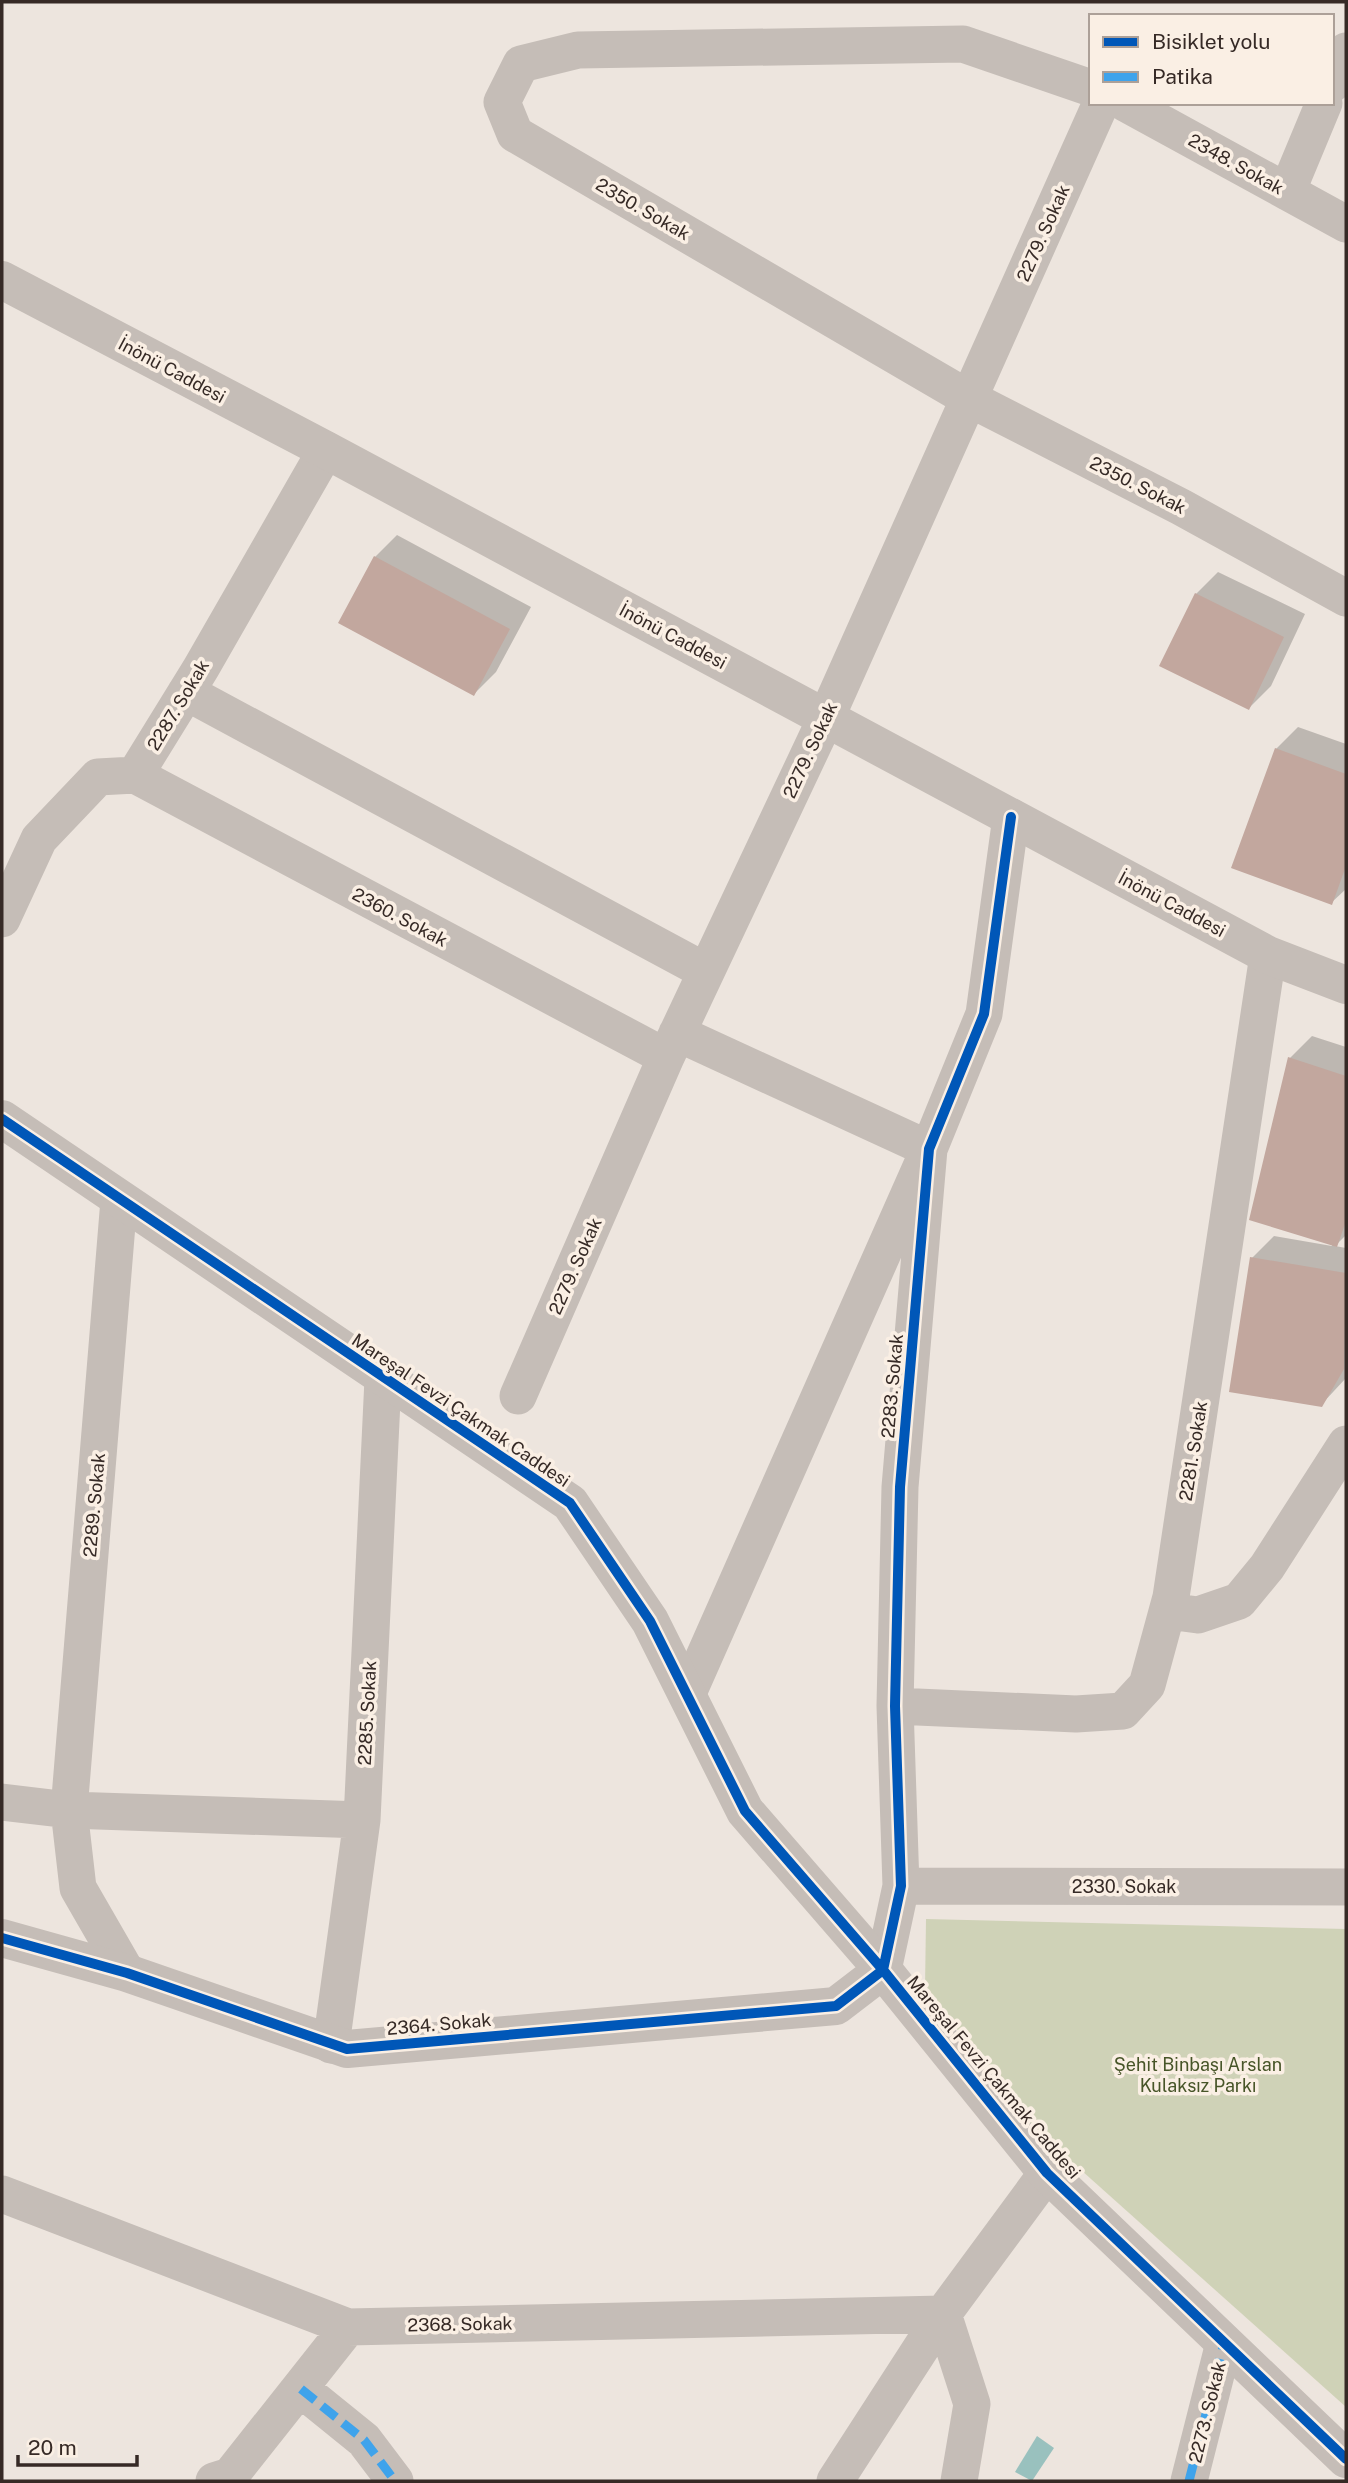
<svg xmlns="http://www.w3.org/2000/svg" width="1348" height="2483" font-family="'Public Sans',sans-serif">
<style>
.green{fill:#cfd2b7}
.water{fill:#99c1be}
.shadow{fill:#0003}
.building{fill:#c2a79e}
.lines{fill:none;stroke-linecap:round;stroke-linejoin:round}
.minor{stroke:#c5bdb7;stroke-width:37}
.tertiary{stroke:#c5bdb7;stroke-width:38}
.quiet{stroke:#3fa3eb;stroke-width:9;stroke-dasharray:18 9;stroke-linecap:butt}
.cycleway-casing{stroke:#faefe4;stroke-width:15}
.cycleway{stroke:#0057b8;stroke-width:10}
.labels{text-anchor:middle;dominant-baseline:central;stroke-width:7;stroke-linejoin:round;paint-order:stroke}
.street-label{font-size:18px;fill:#362a26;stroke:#faefe4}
.park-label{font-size:18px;fill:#475528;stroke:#faefe4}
</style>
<rect width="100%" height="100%" fill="#ede5de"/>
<path class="green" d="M926,1919L1346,1929V2407L1034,2128L925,1988Z"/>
<path class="water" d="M1037,2436L1054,2448L1032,2481L1015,2472Z"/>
<path class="shadow" d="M397,535L531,607L496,672L474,694L375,557Z
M1218,572L1305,614L1271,686L1249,708L1196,594Z
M1298,727L1346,744V889L1331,903L1276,749Z
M1312,1036L1346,1047V1235L1335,1246L1346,1248V1378L1321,1405L1252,1258L1274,1236L1332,1246L1290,1058Z"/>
<path class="building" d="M374,556L510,629L474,696L338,623Z
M1195,593L1284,637L1249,710L1159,666Z
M1275,748L1346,774V866L1332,905L1231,868Z
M1288,1057L1346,1076V1221L1337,1247L1249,1220Z
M1250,1257L1346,1273L1344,1369L1322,1407L1229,1392Z"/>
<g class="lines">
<path class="minor" d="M1332,84L1346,51
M1091,88L963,44L578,50L521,64L502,102L515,134L968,398L1181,507L1346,598
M1125,103L1346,224
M1287,192L1324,103
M186,692L705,971
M135,775L666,1057
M2,919L39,839L98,777L135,775L201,668L326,450
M677,1033L929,1149L688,1693
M119,1200L69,1810L78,1888L127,1973
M518,1396L666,1057L826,718L1101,103
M1168,1611L1198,1615L1239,1601L1267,1567L1346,1444
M895,1706L1076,1714L1123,1711L1147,1685L1171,1597L1268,955
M2,1802L69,1810L362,1820
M901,1886L1346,1887
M883,1970L901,1886L895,1706L900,1487L929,1149L984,1014L1011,817
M331,2045L362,1820L383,1379
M2,2194L348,2327L943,2314
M943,2314L972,2404L959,2481
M301,2389L364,2440L395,2481
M214,2481L230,2476L348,2327
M835,2481L943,2314L1047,2173
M1189,2481L1224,2343"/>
<path class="tertiary" d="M2,280L326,450L1268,955L1346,985
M2,1119L570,1503L650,1621L745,1811L883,1970L1047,2173L1346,2459
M2,1938L127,1973L347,2049L836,2006L883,1970"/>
<path class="quiet" d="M301,2389L364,2440L395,2481
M1189,2481L1224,2343"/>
<g class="cycleway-casing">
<path id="cycleway" d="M2,1119L570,1503L650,1621L745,1811L883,1970L1047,2173L1346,2459
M2,1938L127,1973L347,2049L836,2006L883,1970L901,1886L895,1706L900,1487L929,1149L984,1014L1011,817"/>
</g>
<use href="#cycleway" class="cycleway"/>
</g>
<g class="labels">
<g class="street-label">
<text transform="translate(1236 164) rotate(29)">2348. Sokak</text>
<text transform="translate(643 209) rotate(30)">2350. Sokak</text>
<text transform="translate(1043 233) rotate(-66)">2279. Sokak</text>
<text transform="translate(172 370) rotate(28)">İnönü Caddesi</text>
<text transform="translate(1138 485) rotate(27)">2350. Sokak</text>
<text transform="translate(673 636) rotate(28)">İnönü Caddesi</text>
<text transform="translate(178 705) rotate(-59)">2287. Sokak</text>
<text transform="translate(810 750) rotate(-65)">2279. Sokak</text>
<text transform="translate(1172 904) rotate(28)">İnönü Caddesi</text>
<text transform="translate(400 917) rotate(28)">2360. Sokak</text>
<text transform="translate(575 1266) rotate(-66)">2279. Sokak</text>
<text transform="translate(892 1386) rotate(-85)">2283. Sokak</text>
<text transform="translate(461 1410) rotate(34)">Mareşal Fevzi Çakmak Caddesi</text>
<text transform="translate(1193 1451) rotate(-81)">2281. Sokak</text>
<text transform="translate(94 1505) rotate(-85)">2289. Sokak</text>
<text transform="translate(367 1713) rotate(-87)">2285. Sokak</text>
<text x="1124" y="1886">2330. Sokak</text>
<text transform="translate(439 2024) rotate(-5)">2364. Sokak</text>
<text transform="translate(994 2077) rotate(50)">Mareşal Fevzi Çakmak Caddesi</text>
<text transform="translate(460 2324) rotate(-1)">2368. Sokak</text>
<text transform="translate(1207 2412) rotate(-76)">2273. Sokak</text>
</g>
<g class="park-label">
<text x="1198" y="2064">Şehit Binbaşı Arslan<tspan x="1198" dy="21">Kulaksız Parkı</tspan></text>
</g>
</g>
<rect width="1348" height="2483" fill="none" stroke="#362a26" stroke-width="7"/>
<rect x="1089" y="14" width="245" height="91" fill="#faefe4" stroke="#aca098" stroke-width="2"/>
<rect x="1103" y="37" width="35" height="10" fill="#0057b8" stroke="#aca098" stroke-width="2"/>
<text x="1152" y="49" font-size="21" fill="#362a26">Bisiklet yolu</text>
<rect x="1103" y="72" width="35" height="10" fill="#3fa3eb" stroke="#aca098" stroke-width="2"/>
<text x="1152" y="84" font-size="21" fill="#362a26">Patika</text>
<path d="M18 2455v10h119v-10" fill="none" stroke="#362a26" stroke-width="3.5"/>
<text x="28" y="2455" font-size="21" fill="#362a26" stroke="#faefe4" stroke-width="5" paint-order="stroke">20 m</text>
</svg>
